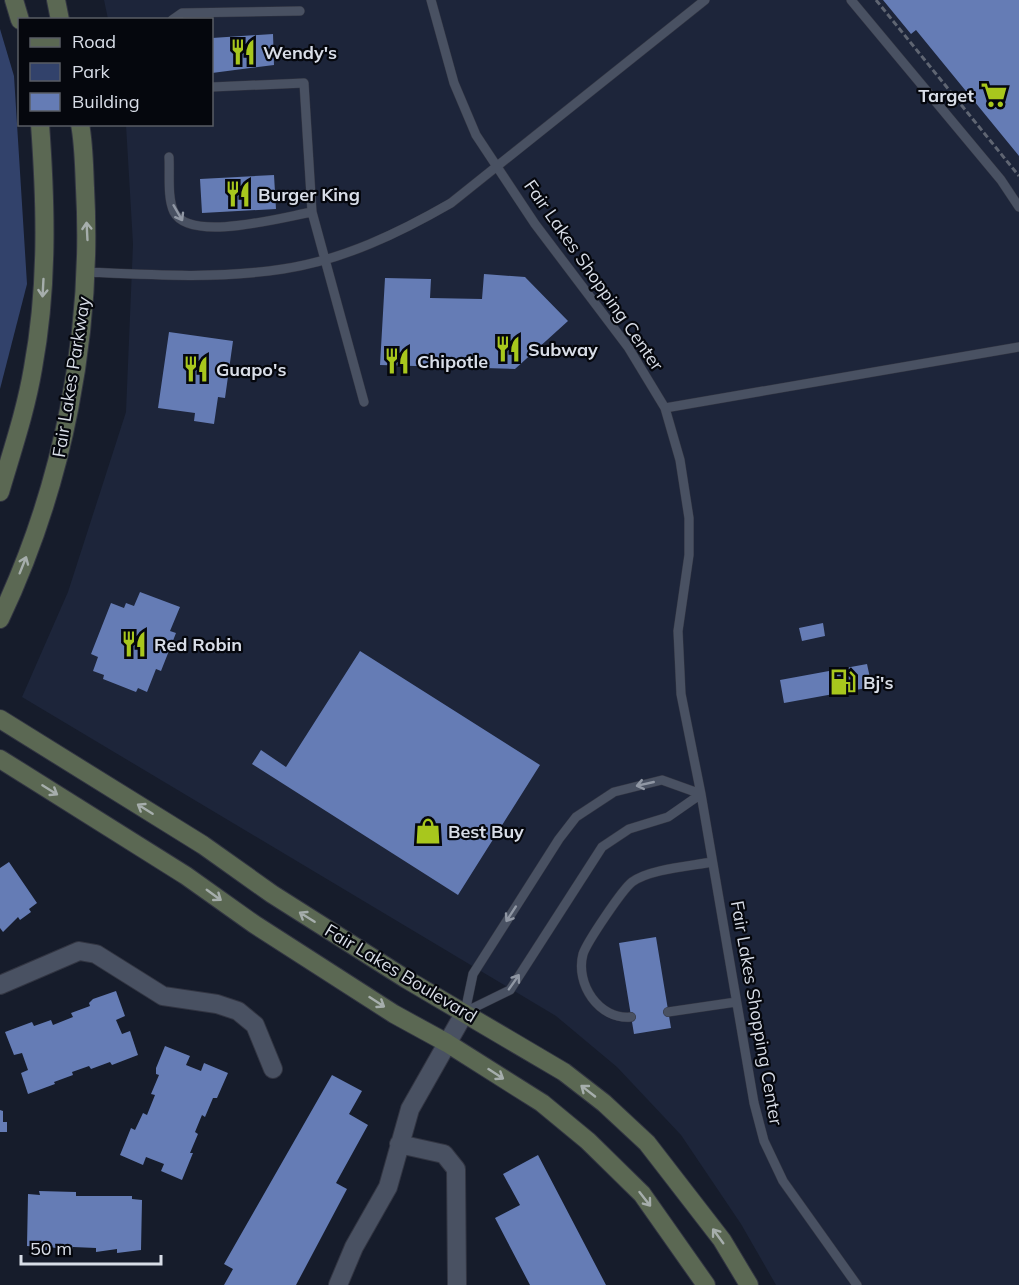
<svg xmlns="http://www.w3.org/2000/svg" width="1019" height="1285" font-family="Mulish,sans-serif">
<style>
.built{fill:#1d253a}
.green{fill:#32426b}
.building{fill:#657cb5}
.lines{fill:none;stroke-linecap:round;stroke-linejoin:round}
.lane-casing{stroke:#323542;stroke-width:10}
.street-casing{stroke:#323542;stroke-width:20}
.secondary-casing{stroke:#323542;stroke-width:20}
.path{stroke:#5f6572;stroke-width:3;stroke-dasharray:6 3;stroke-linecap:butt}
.lane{stroke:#495162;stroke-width:9}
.street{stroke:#495162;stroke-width:18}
.secondary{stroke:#5b6853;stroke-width:18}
.oneway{stroke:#9097a4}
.oneway2{stroke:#a6aeac}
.labels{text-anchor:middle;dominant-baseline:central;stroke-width:4.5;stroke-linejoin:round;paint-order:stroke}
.poi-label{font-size:18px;font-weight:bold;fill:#d8dde7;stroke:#05070d;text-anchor:start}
.street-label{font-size:18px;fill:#d8dde7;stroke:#05070d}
</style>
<rect width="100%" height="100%" fill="#161c2b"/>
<path class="built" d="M104,0H1019V1285H776L741,1224L681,1135L617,1067L556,1016L22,697L68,592L126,412L133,244L126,125L212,124V20L108,19Z"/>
<path class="green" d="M0,29L14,76L27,284L0,389Z"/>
<path class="building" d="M883,0H1019V156L916,30L911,34Z
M273,34L274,65L212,73V38Z
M274,175L276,209L202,213L200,179Z
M484,274L525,277L568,321L515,369L380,365L385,278L431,279L430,298L482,299Z
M169,332L233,341L225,398L218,397L214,424L194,421L195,413L158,408Z
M140,592L180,607L170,631L176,633L161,671L156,669L147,692L138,688L136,692L103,679L104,675L93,671L98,657L91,654L111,603L124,608L126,603L134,606Z
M823,623L825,636L802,641L799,628Z
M360,651L540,765L458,895L252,764L261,750L286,767Z
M867,664L872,687L784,703L780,680Z
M9,862L37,903L29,909L31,912L20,920L18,917L3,932L0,928V868Z
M656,937L671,1028L634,1034L619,943Z
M116,991L125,1016L116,1020L122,1034L130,1031L138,1055L112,1065L110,1062L91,1069L89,1066L72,1072L73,1075L54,1082L55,1084L28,1094L21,1073L28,1070L22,1053L14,1055L5,1032L32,1022L34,1026L51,1020L53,1025L73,1017L71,1013L90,1006L89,1003L93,999Z
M165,1046L190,1056L186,1065L201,1071L204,1063L228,1073L217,1098H213L205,1117L202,1115L195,1132L198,1134L190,1153H193L182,1180L161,1171L164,1164L146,1157L143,1165L120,1155L131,1128L135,1130L143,1113L147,1115L155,1095L151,1094L159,1075L156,1074V1068Z
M332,1075L362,1091L349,1114L368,1125L336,1183L347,1189L296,1285H224L233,1269L224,1264Z
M0,1110L3,1111V1122H7V1132H0Z
M538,1155L606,1285H530L495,1218L520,1205L503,1174Z
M39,1191L76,1192V1196H132V1199L142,1200L141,1250L117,1253V1249L96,1252V1248L73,1247V1251L50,1247V1250H39L38,1247L27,1246L28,1194L40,1195Z"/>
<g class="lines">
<g class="lane-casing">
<path id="lane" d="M431,0L454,83L476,135L535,224L628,347L665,408L680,460L689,518V555L678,631L681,694L701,794L754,1103L764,1141L783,1181L857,1285
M851,0L1001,180L1019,207
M172,20L182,13L300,11
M212,87L304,83L312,212L364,402
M169,157C170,173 167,198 174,212C190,243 283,217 312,212
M87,272C152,275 218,279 283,269C343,260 399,233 451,203L705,0
M665,408L1019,347
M465,1012L473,974L559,839L576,817L614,792L662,780L701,794
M465,1012L510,990L602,847L629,829L668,817L701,794
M668,1012L736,1002
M631,1017C599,1020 575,984 583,954C587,942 622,890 632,882C649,869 691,866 712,862"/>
</g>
<g class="street-casing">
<path id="street" d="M0,985L79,951L96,954L163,996L217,1004L238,1011L255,1025L273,1069
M399,1144L444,1154L456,1169L457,1285
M338,1285L354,1247L388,1187L410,1109L465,1012"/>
</g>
<g class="secondary-casing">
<path id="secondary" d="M14,0L20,20
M56,0L60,20
M0,492C12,451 26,410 33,368C48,287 46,206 40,124
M0,619C63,486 93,335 85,188C84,167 84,145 80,124
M0,719L203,845L272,894L406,979L564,1072L604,1103L647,1143L722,1240L749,1285
M0,759L185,875L254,924L394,1014L447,1043L542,1103L588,1141L642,1194L706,1285"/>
</g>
<path class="path" d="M876,0L1019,176"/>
<use href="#lane" class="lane"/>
<use href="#street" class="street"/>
<use href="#secondary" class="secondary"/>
</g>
<defs><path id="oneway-shaft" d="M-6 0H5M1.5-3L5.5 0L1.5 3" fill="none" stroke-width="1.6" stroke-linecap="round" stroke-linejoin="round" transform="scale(1.5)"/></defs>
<g class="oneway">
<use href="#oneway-shaft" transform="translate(178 213) rotate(60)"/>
<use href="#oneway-shaft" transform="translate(645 784) rotate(167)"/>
<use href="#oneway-shaft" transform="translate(511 914) rotate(123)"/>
<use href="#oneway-shaft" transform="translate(514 982) rotate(-55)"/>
</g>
<g class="oneway2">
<use href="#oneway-shaft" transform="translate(87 231) rotate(-93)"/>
<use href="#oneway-shaft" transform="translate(43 288) rotate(93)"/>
<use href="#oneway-shaft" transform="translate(23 565) rotate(-68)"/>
<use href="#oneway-shaft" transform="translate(50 790) rotate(32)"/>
<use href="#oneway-shaft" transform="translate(145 809) rotate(-148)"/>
<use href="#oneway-shaft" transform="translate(214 895) rotate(36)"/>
<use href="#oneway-shaft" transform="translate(307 917) rotate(-148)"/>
<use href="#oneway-shaft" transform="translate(377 1002) rotate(33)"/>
<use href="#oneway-shaft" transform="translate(496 1074) rotate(33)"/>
<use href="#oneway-shaft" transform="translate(588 1091) rotate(-142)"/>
<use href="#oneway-shaft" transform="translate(645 1199) rotate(52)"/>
<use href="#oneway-shaft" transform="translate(718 1236) rotate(-126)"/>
</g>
<defs>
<g id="restaurant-bare" transform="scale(2.07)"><path d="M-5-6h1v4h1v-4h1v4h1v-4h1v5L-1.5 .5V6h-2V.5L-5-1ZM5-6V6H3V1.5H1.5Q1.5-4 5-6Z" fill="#a8c71d" stroke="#05070d" stroke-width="2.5" paint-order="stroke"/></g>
<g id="supermarket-bare" transform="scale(2.07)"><path d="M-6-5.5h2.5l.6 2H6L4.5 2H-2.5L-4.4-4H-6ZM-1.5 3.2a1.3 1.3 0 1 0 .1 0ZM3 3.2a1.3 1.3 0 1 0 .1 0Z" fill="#a8c71d" stroke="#05070d" stroke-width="2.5" paint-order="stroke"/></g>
<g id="fuel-bare" transform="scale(2.07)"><path d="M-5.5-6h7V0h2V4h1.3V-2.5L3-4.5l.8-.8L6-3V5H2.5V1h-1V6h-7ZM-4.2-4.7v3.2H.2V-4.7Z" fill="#a8c71d" stroke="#05070d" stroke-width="2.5" paint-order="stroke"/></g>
<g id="shop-bare" transform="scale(2.07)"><path d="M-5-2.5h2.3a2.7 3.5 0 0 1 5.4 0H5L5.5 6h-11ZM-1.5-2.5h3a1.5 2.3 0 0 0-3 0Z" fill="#a8c71d" stroke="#05070d" stroke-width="2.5" paint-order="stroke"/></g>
</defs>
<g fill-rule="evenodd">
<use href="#restaurant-bare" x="243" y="52"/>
<use href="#supermarket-bare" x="994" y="95"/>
<use href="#restaurant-bare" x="238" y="194"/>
<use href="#restaurant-bare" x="508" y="349"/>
<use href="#restaurant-bare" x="397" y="361"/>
<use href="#restaurant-bare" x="196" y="369"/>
<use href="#restaurant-bare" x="134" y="644"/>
<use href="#fuel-bare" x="843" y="682"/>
<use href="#shop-bare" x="428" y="831"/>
</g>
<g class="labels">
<g class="poi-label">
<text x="263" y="52">Wendy's</text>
<text x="974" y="95" text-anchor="end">Target</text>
<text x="258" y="194">Burger King</text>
<text x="528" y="349">Subway</text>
<text x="417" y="361">Chipotle</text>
<text x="216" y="369">Guapo's</text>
<text x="154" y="644">Red Robin</text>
<text x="863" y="682">Bj's</text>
<text x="448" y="831">Best Buy</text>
</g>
<g class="street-label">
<text transform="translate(594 275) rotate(55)">Fair Lakes Shopping Center</text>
<text transform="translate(71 377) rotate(-81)">Fair Lakes Parkway</text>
<text transform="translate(401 973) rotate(31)">Fair Lakes Boulevard</text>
<text transform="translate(757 1013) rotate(80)">Fair Lakes Shopping Center</text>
</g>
</g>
<rect x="18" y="18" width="195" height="108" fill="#05070d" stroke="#595d64" stroke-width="1.5"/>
<rect x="30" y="38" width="30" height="9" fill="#5b6853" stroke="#595d64" stroke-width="1.5"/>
<text x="72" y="48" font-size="18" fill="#d8dde7">Road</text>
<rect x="30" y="63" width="30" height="18" fill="#32426b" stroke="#595d64" stroke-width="1.5"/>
<text x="72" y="78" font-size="18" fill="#d8dde7">Park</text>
<rect x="30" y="93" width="30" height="18" fill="#657cb5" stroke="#595d64" stroke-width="1.5"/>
<text x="72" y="108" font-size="18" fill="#d8dde7">Building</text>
<path d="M21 1255v9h140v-9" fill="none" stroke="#d8dde7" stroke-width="3"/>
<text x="30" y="1255" font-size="18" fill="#d8dde7" stroke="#05070d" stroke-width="4.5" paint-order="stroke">50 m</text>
</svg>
